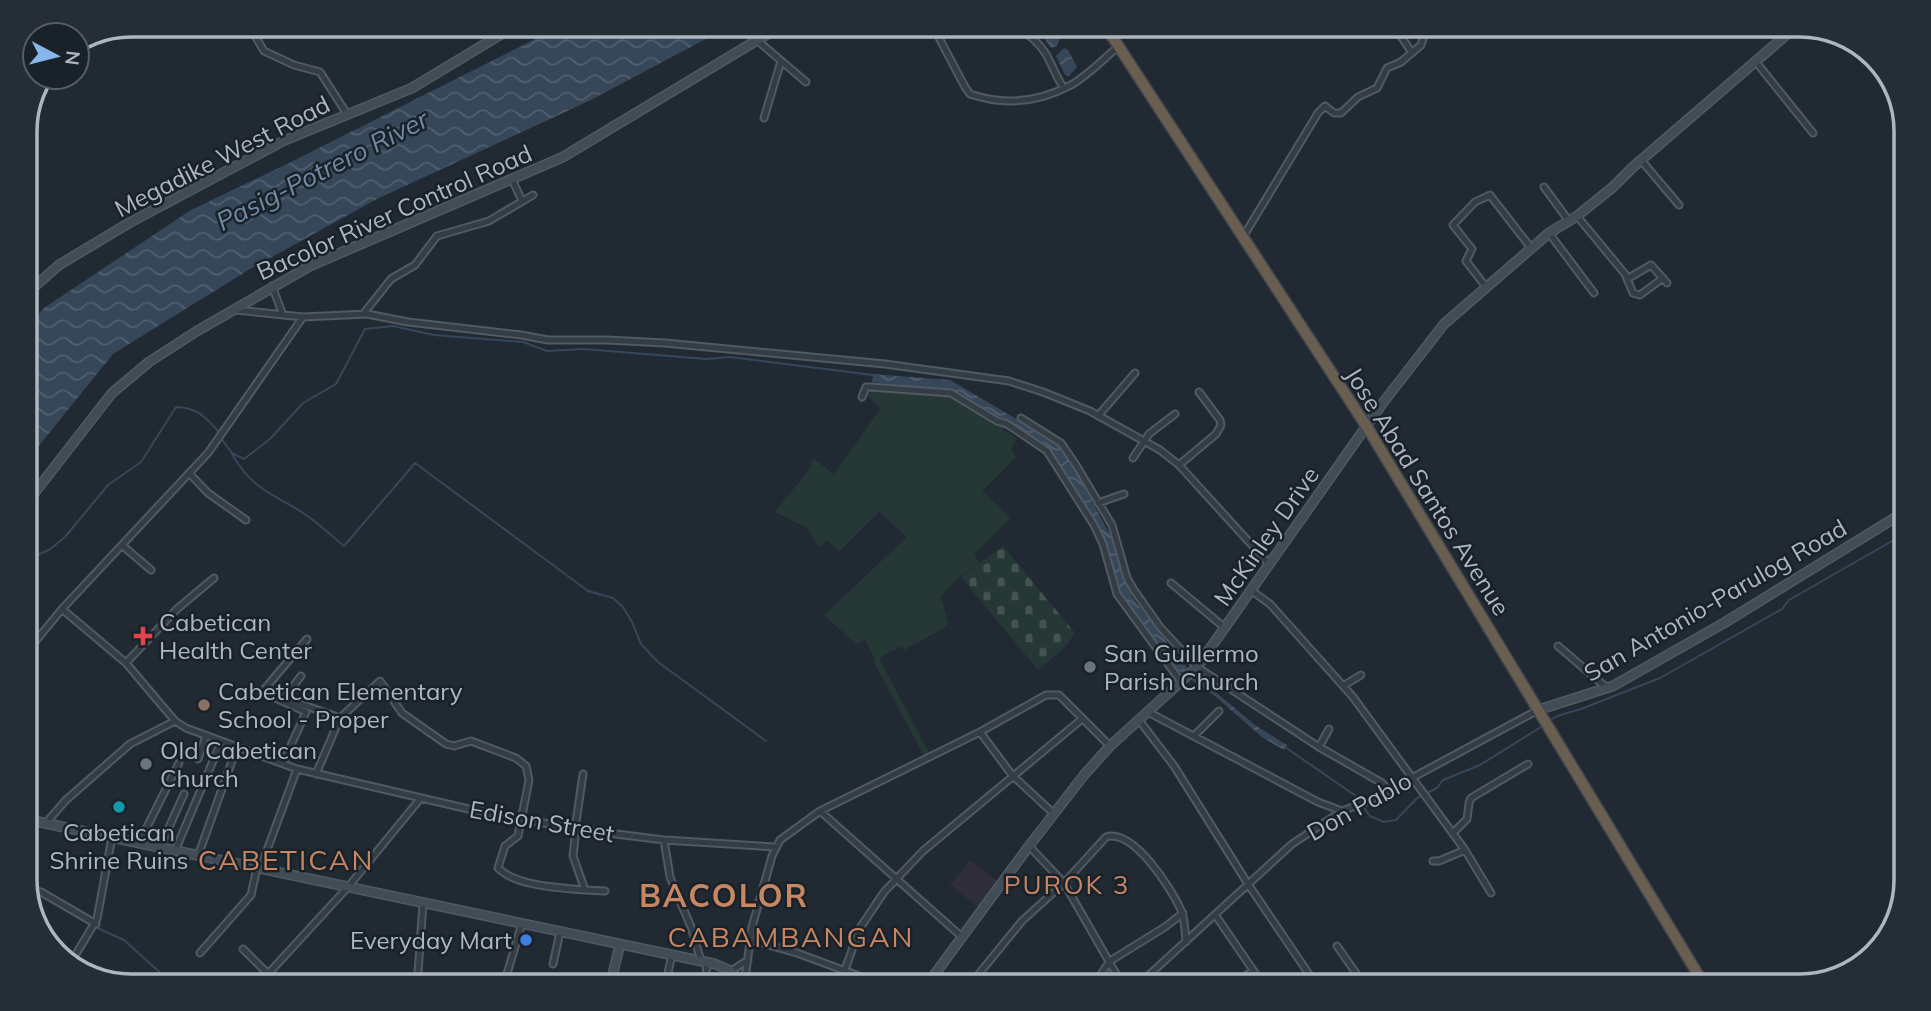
<svg xmlns="http://www.w3.org/2000/svg" width="1931" height="1011" font-family="Mulish,sans-serif">
<style>
.medical{fill:#2f2e39}
.green{fill:#263836}
.cemetery{fill:url(#cemetery-stones)}
.water{fill:url(#water-waves)}
.lines{fill:none;stroke-linecap:round;stroke-linejoin:round}
.stream{stroke:#364759;stroke-width:2}
.street-casing{stroke:#515a62;stroke-width:9}
.secondary-casing{stroke:#515a62;stroke-width:11}
.highway-casing{stroke:#3e474f;stroke-width:13}
.street{stroke:#343c44;stroke-width:5}
.secondary{stroke:#424c57;stroke-width:8}
.highway{stroke:#6a5e51;stroke-width:10}
.health-dot{fill:#e0444e;stroke:#192129;stroke-width:2.5}
.worship-dot{fill:#6b7280;stroke:#192129;stroke-width:2.5}
.education-dot{fill:#8d6e63;stroke:#192129;stroke-width:2.5}
.culture-dot{fill:#0f9aa8;stroke:#192129;stroke-width:2.5}
.shop-dot{fill:#3f7fe0;stroke:#192129;stroke-width:2.5}
.labels{text-anchor:middle;dominant-baseline:central;stroke-width:5;stroke-linejoin:round;paint-order:stroke}
.street-label{font-size:24px;fill:#aeb7c1;stroke:#192129}
.poi-label{font-size:24px;fill:#aeb7c1;stroke:#192129;text-anchor:start}
.water-label{font-size:26px;font-style:italic;fill:#708aa3;stroke:#192129}
.neighbourhood-label{font-size:26px;letter-spacing:2px;fill:#c88662;stroke:#192129}
.quarter-label{font-size:28px;letter-spacing:2px;fill:#c88662;stroke:#192129}
.district-label{font-size:32px;font-weight:bold;letter-spacing:2px;fill:#c88662;stroke:#192129}
.rim{fill:none;stroke:#aeb7c1;stroke-width:3.5}
</style>
<defs>
<pattern id="cemetery-stones" width="16" height="16" patternUnits="userSpaceOnUse" patternTransform="scale(1.75)"><rect width="16" height="16" fill="#263836"/><path d="M2 7V4a2 2 0 0 1 4 0v3zM10 15v-3a2 2 0 0 1 4 0v3z" fill="#435351"/></pattern>
<pattern id="water-waves" width="16" height="10" patternUnits="userSpaceOnUse" patternTransform="scale(1.75)"><rect width="16" height="10" fill="#364759"/><path d="M0 5q4-4 8 0t8 0" fill="none" stroke="#515f6f"/></pattern>
</defs>
<rect width="100%" height="100%" fill="#212a33"/>
<path class="medical" d="M970,860L999,883L980,908L950,885Z"/>
<path class="green" d="M872,389L935,393L953,396L1005,427L1003,430L1017,438L1011,449L1016,457L982,491L1010,518L974,554L979,563L959,577L941,596L948,624L942,629L904,650L902,646L879,658L929,753L924,756L874,662L875,660L865,640L856,644L824,615L907,537L879,512L840,551L827,541L819,547L807,528L775,512L812,466L811,462L814,459L834,474L881,408L867,396Z"/>
<path class="cemetery" d="M1003,546L1075,633L1064,648L1038,670L961,577Z"/>
<path class="water" d="M565,24L732,25L591,100L377,199L250,269L113,354L25,463V329L44,308L191,210L287,164Z
M1038,25H1052L1060,39L1057,46L1051,48L1038,29Z
M1064,48L1068,50L1077,67L1069,76L1065,75L1056,56Z
M873,374L950,380L1057,443L1079,477L1116,546L1122,577L1133,598L1175,653L1188,669L1255,725L1287,745L1284,750L1262,737L1216,697L1175,668L1155,642L1121,596L1096,526L1045,444L955,392L872,382Z"/>
<g class="lines">
<path class="stream" d="M223,441L232,453L244,459L270,439L303,403L336,384L365,329L393,326L434,335L523,342L547,351L584,349L706,359L730,357L873,375
M232,454C255,494 275,493 309,517C321,526 332,536 344,546L415,463L588,591L613,598L623,607L632,622L641,644L658,662L766,741
M25,576L37,555L49,550L65,537L108,485L141,462L176,407C195,407 205,416 218,431
M1549,721L1557,716L1581,709L1660,678L1782,609L1789,600L1906,533
M1285,747L1356,796L1360,801
M1363,806L1370,816L1384,822L1396,820L1417,798L1437,788L1443,780L1480,765L1541,727
M26,892L45,897
M50,900L90,924
M95,927L124,940L175,986"/>
<g class="street-casing">
<path id="street" d="M248,24L264,51L294,65L320,72L347,114
M942,24L937,34L965,87L970,94C1005,106 1039,102 1071,85C1089,75 1103,59 1119,46
M1014,24C1029,35 1043,45 1050,62C1055,71 1057,79 1064,88
M1393,24L1412,53
M758,41L806,82
M1756,62L1813,133
M764,118L781,61
M1641,160L1679,205
M512,179L522,201
M1544,187L1569,221
M1577,216L1625,274L1633,293L1640,295L1663,278
M1549,233L1594,293
M1243,237L1318,113L1325,106L1334,113H1341L1358,97L1377,88L1387,68L1401,62L1421,45L1425,33L1423,24
M1627,279L1651,265L1667,283
M272,286L283,315
M1486,287L1466,261L1472,249L1453,225L1475,202L1490,195L1531,248
M236,310L303,317L367,314L408,322L521,335L548,340H607L665,343L885,364L1009,381L1043,392L1090,411L1160,450L1179,465L1269,564
M364,313L391,279L415,265L437,236L489,221L533,195
M862,397L866,387H870L951,393L997,421L1007,424L1047,451L1094,525L1103,544L1117,594L1182,683
M1098,416L1135,373
M1021,418L1061,443L1076,465L1112,525L1127,578L1134,590L1160,627L1197,667L1319,747L1382,783L1389,791
M1133,458L1149,434L1175,414
M1179,465L1216,434L1221,425L1220,420L1199,392
M189,473L208,493L246,520
M1098,503L1124,494
M123,546L151,570
M1171,583L1225,628
M1252,591L1270,604L1353,697L1465,850L1491,893
M62,609L126,663L175,721L186,728L297,769L477,811L576,829L664,840L775,847
M1558,646L1607,688
M25,654L62,609L208,453L303,317
M126,663L177,609L214,578
M301,676L284,698L340,718L316,774
M1343,686L1361,675
M1148,712L1318,802L1342,811
M340,718L380,681L402,713L446,744L454,746L471,741L516,758L526,766L529,780L518,836L505,846L498,868C515,886 561,888 585,890
M1139,720L1174,766L1248,884L1317,986
M980,732L1012,775L1054,814
M1194,736L1219,711
M1319,747L1329,729
M198,759L206,736
M283,763L306,712L262,692L307,639
M820,811L962,937
M46,823L66,800L130,744L175,721
M575,829L583,774
M576,829L573,856L585,890L605,891
M1453,833L1467,819L1469,803L1471,798L1528,764
M664,840L670,877L691,927L701,961
M139,843L179,763
M1029,846L1064,883L1123,986
M160,847L184,794
M175,851L221,742
M198,856L237,747
M1433,861H1439L1465,850
M260,869L297,769
M25,888L41,892L96,924
M1216,916L1264,986
M751,940L797,953L886,986
M1337,946L1365,986
M243,949L268,974
M200,953L251,895L257,868
M706,962L707,986
M70,964L97,919L112,837
M553,964L560,932
M731,971L748,960
M507,974L522,923
M257,986L348,887L420,799
M417,986L423,904
M665,986L672,955
M744,986L752,927L772,856L780,840L820,811L980,732L1046,695H1059L1110,746
M839,986L860,928L884,892L923,851L1082,719
M969,986L1022,921L1064,883L1106,837C1133,828 1171,888 1181,910C1185,919 1185,932 1186,942
M1093,986L1110,961L1165,927L1183,913
M1137,986L1292,844L1342,811L1371,800L1538,710
M1230,986L1253,971"/>
</g>
<g class="secondary-casing">
<path id="secondary" d="M25,295L59,265L129,223L283,141L412,88L518,24
M25,505L112,393L149,362L197,331L310,266L563,157L784,24
M1538,710L1613,686L1724,623L1906,511
M25,819L715,964L731,971L743,986
M610,986L620,944
M926,986L1029,846L1084,775L1110,746L1197,667L1382,404L1444,324L1549,233L1577,216L1613,187L1633,167L1799,24"/>
</g>
<g class="highway-casing">
<path id="highway" d="M1104,24L1367,427L1705,986"/>
</g>
<use href="#street" class="street"/>
<use href="#secondary" class="secondary"/>
<use href="#highway" class="highway"/>
</g>
<path class="health-dot" d="M139.5 625.5h7v7h7v7h-7v7h-7v-7h-7v-7h7z"/>
<g class="worship-dot">
<circle cx="1090" cy="667" r="7"/>
<circle cx="146" cy="764" r="7"/>
</g>
<circle class="education-dot" cx="204" cy="705" r="7"/>
<circle class="culture-dot" cx="119" cy="807" r="7"/>
<circle class="shop-dot" cx="526" cy="940" r="7"/>
<g class="labels">
<g class="street-label">
<text transform="translate(222 156) rotate(-27)">Megadike West Road</text>
<text transform="translate(394 212) rotate(-24)">Bacolor River Control Road</text>
<text transform="translate(1428 491) rotate(58)">Jose Abad Santos Avenue</text>
<text transform="translate(1266 536) rotate(-55)">McKinley Drive</text>
<text transform="translate(1715 600) rotate(-30)">San Antonio-Parulog Road</text>
<text transform="translate(1359 806) rotate(-29)">Don Pablo</text>
<text transform="translate(542 821) rotate(10)">Edison Street</text>
</g>
<g class="poi-label">
<text x="159" y="622">Cabetican<tspan x="159" dy="28">Health Center</tspan></text>
<text x="1104" y="653">San Guillermo<tspan x="1104" dy="28">Parish Church</tspan></text>
<text x="218" y="691">Cabetican Elementary<tspan x="218" dy="28">School - Proper</tspan></text>
<text x="160" y="750">Old Cabetican<tspan x="160" dy="28">Church</tspan></text>
<text x="119" y="832" text-anchor="middle">Cabetican<tspan x="119" dy="28">Shrine Ruins</tspan></text>
<text x="512" y="940" text-anchor="end">Everyday Mart</text>
</g>
<g class="water-label">
<text transform="translate(322 170) rotate(-27)">Pasig-Potrero River</text>
</g>
<g class="neighbourhood-label">
<text x="1067" y="884">PUROK 3</text>
</g>
<g class="quarter-label">
<text x="286" y="859">CABETICAN</text>
<text x="791" y="936">CABAMBANGAN</text>
</g>
<g class="district-label">
<text x="724" y="895">BACOLOR</text>
</g>
</g>
<path d="M0 0H1931V1011H0ZM131 37H1800A94 94 0 0 1 1894 131V880A94 94 0 0 1 1800 974H131A94 94 0 0 1 37 880V131A94 94 0 0 1 131 37Z" fill="#252d35" fill-rule="evenodd"/>
<path class="rim" d="M131 37H1800A94 94 0 0 1 1894 131V880A94 94 0 0 1 1800 974H131A94 94 0 0 1 37 880V131A94 94 0 0 1 131 37Z"/>
<g transform="translate(56 56) rotate(97)"><circle r="33" fill="#192129" stroke="#555d66" stroke-width="2"/>
<path d="M0-5L12 26L0 18L-12 26Z" fill="#87b6ed"/>
<text y="-10" font-size="19" font-weight="bold" text-anchor="middle" fill="#aeb7c1">N</text>
</g>
</svg>
